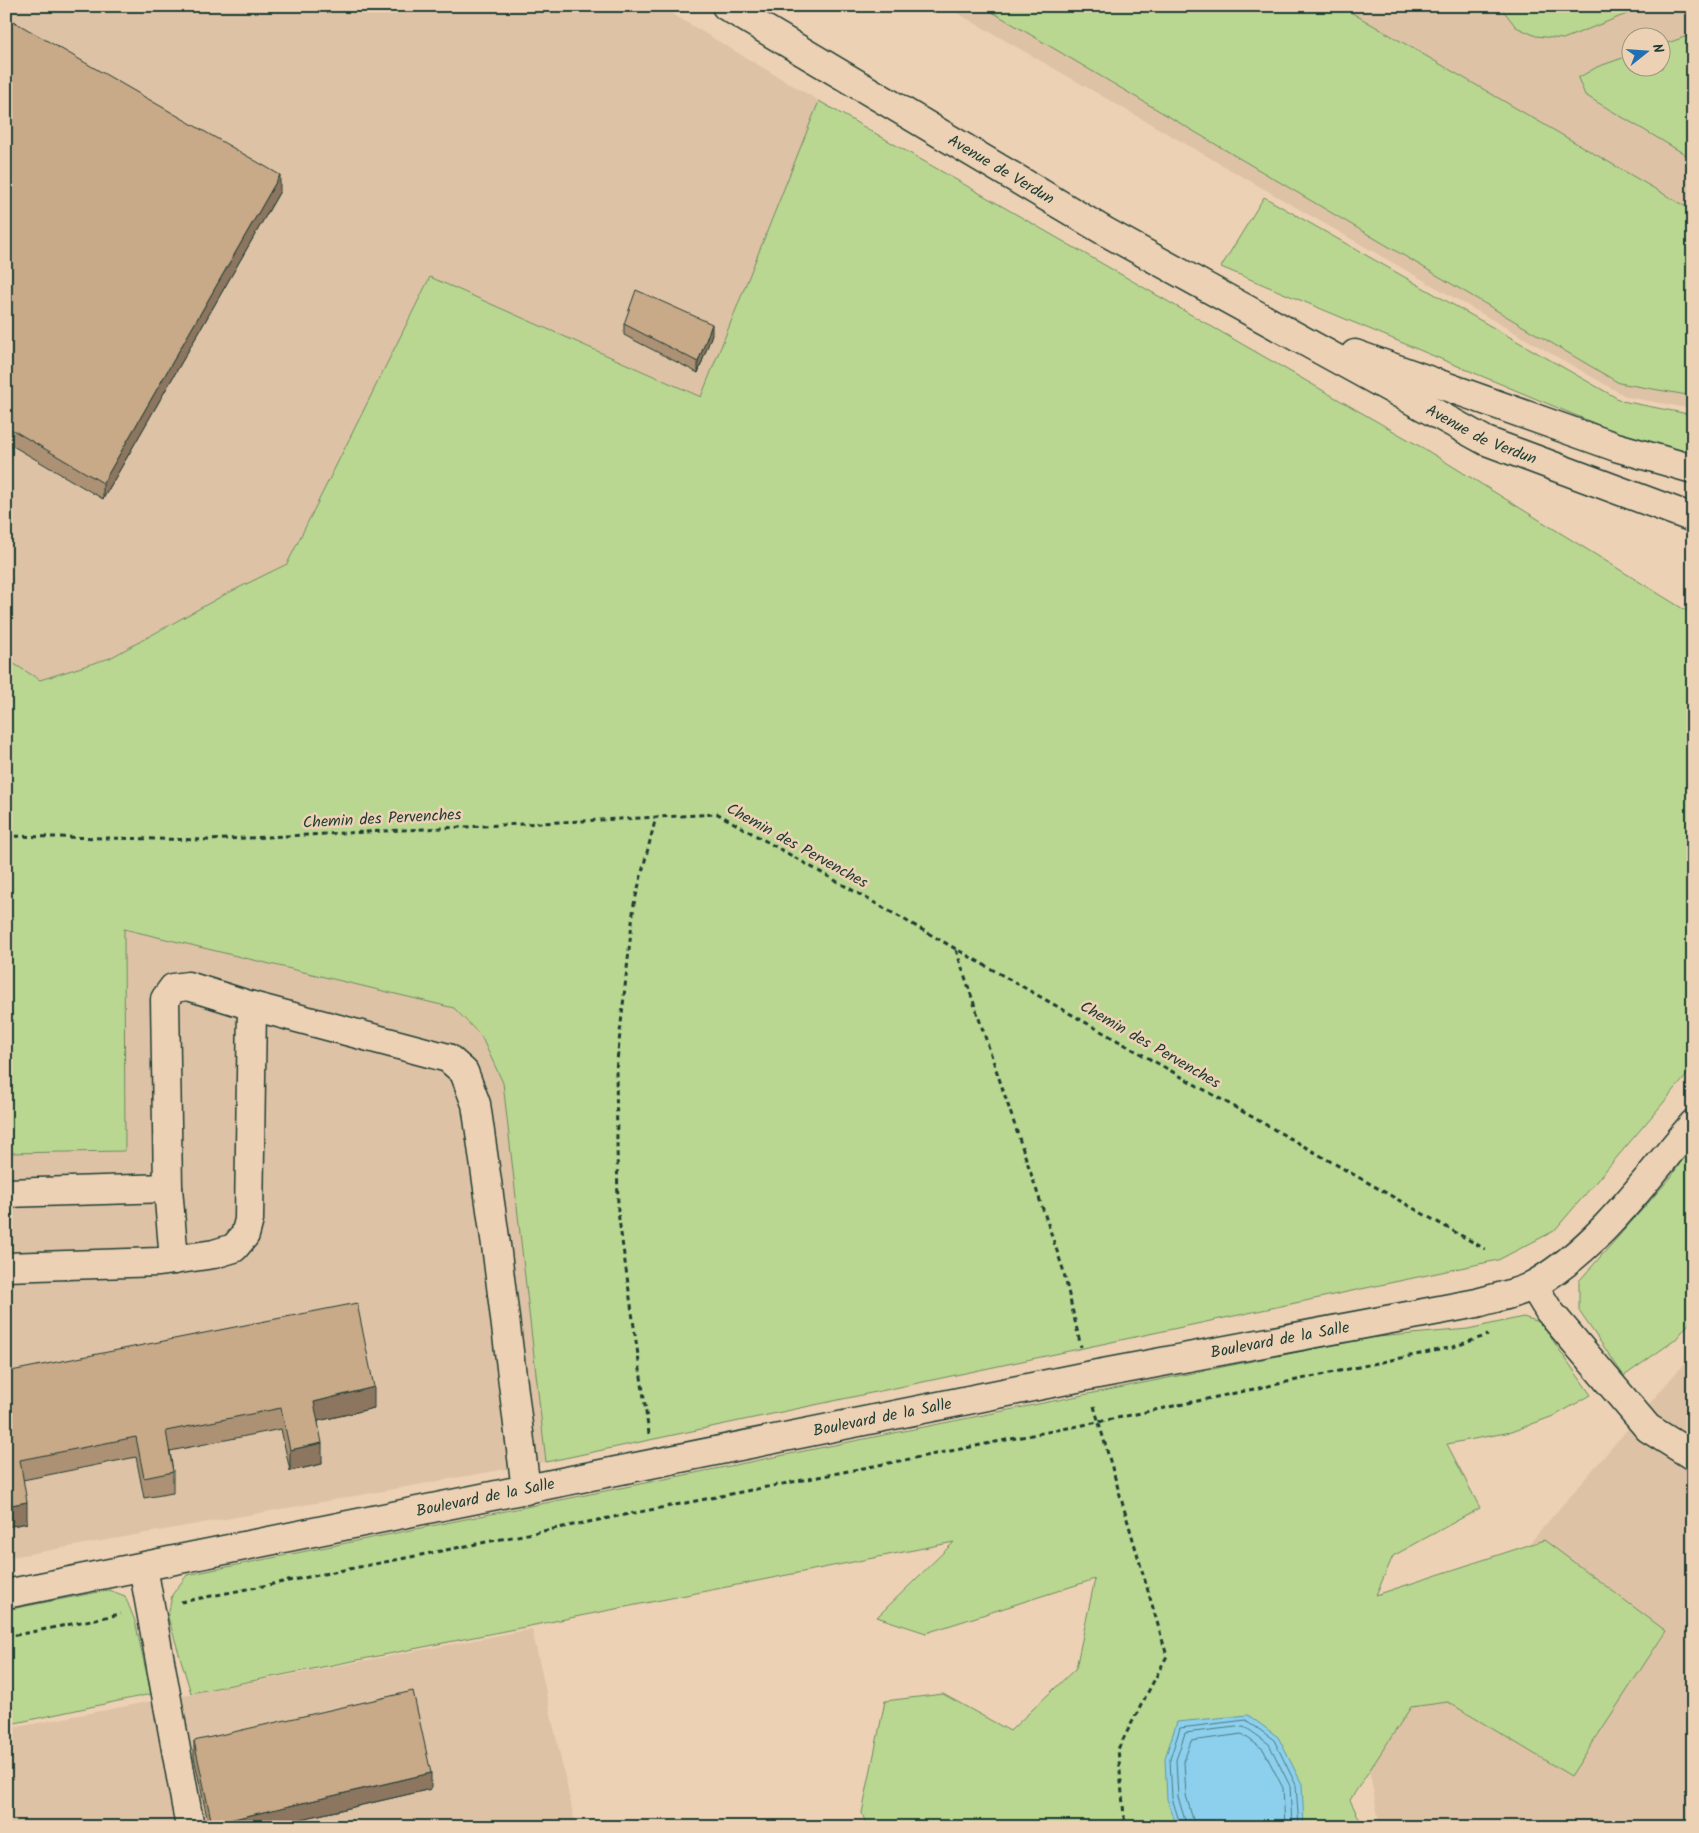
<svg xmlns="http://www.w3.org/2000/svg" width="1699" height="1833" font-family="Kalam,sans-serif">
<style>
.built{fill:#dec2a5;fill-rule:evenodd}
.green{fill:#b9d790;stroke:#6c8a62}
.water{fill:#8dd0ee;stroke:#6195a4}
.lines{fill:none;stroke-linecap:round;stroke-linejoin:round}
.shore{stroke:#4b787e;stroke-width:1}
.minor-casing{stroke:#1f3d34;stroke-width:31}
.major-casing{stroke:#1f3d34;stroke-width:31}
.path{stroke:#1f3d34;stroke-width:3;stroke-dasharray:5 4;stroke-linecap:butt}
.minor{stroke:#edd1b4;stroke-width:28}
.major{stroke:#edd1b4;stroke-width:28}
.wall{fill:#ac9175;stroke:#1f3d34}
.shaded-wall{fill:#8c765f;stroke:#1f3d34}
.building{fill:#c8a988;stroke:#1f3d34}
.labels{text-anchor:middle;dominant-baseline:central;stroke-width:5;stroke-linejoin:round;paint-order:stroke}
.street-label{font-size:16px;fill:#1f3d34;stroke:#edd1b4}
</style>
<rect width="100%" height="100%" fill="#edd1b4"/>
<filter id="ink" filterUnits="userSpaceOnUse"><feTurbulence type="fractalNoise" baseFrequency=".02" numOctaves="2"/><feDisplacementMap in="SourceGraphic" scale="10" xChannelSelector="R" yChannelSelector="G"/><feConvolveMatrix kernelMatrix="1 2 1 2 8 2 1 2 1" color-interpolation-filters="sRGB"/></filter>
<g filter="url(#ink)">
<path class="built" d="M6,6H659L819,101L701,397L430,277L287,564L224,595L110,658L40,680L6,659Z
M945,6H1693V409L1627,397ZM1632,38H1662V68H1632Z
M124,929L454,1008L481,1036L503,1083L546,1462L6,1558V1153L125,1151Z
M1693,1353V1827H1380L1363,1737Z
M532,1629L576,1827H6V1729Z"/>
<path class="green" d="M982,6H1340L1693,211V396L1619,383Z
M1500,6H1647L1563,39L1536,36L1516,27Z
M1693,34V159L1585,95L1578,78L1597,67L1631,55L1632,68H1662V45Z
M819,101L1423,448L1693,615V1068L1554,1231L1498,1260L546,1462L503,1083L481,1036L454,1008L124,929L125,1151L6,1153V659L40,680L110,658L224,595L287,564L430,277L701,397Z
M1264,197L1622,401L1693,415V455L1613,431L1221,267Z
M1693,1143V1319L1675,1340L1624,1376L1579,1311V1281L1671,1177Z
M1523,1317L1540,1322L1591,1395L1556,1415L1511,1432L1447,1444L1480,1508L1393,1556L1376,1595L1544,1540L1666,1631L1571,1776L1448,1702L1411,1707L1350,1800L1363,1827H867L862,1813L885,1701L943,1694L1010,1731L1076,1668L1095,1579L926,1633L877,1617L954,1542L191,1693L168,1617L172,1595L187,1575L1367,1338L1468,1329Z
M109,1590L125,1596L135,1621L151,1694L6,1725V1610Z"/>
<path class="water" d="M1248,1715L1278,1737L1302,1784L1304,1827H1177L1167,1799L1165,1758L1177,1722Z"/>
<g class="lines">
<path class="shore" d="M1181,1827L1172,1798L1170,1759L1180,1728L1246,1720L1274,1740L1296,1785L1299,1827
M1187,1827L1178,1797L1176,1760L1185,1733L1244,1726L1269,1744L1290,1786L1292,1827
M1195,1827L1186,1795L1184,1761L1191,1741L1242,1734L1263,1749L1283,1788L1285,1827"/>
<g class="minor-casing">
<g id="minor">
<path d="M6,1193L168,1188"/>
<path d="M174,1260L168,1188L165,999L173,988L188,986L252,1006L448,1058L464,1072L476,1104L496,1245L526,1490"/>
<path d="M6,1267L159,1262L214,1254L234,1248L245,1235L249,1220L252,1006"/>
<path d="M1533,1285L1549,1311L1648,1428L1693,1456"/>
<path d="M143,1567L190,1827"/>
<path id="s1" d="M6,1594L1087,1376L1477,1303C1493,1298 1521,1293 1535,1284C1600,1246 1645,1180 1693,1124"/>
</g>
</g>
<g class="major-casing">
<g id="major">
<path id="s2" d="M726,6L1106,232L1486,441L1693,518"/>
<path d="M1355,354L1616,447L1693,469"/>
</g>
</g>
<path class="path" d="M6,836L208,840L718,814L1485,1249
M956,950L1063,1269L1081,1347
M1094,1406L1167,1656L1118,1749L1125,1827
M649,1434L618,1212L616,1070L634,904L656,817
M181,1602L1098,1422L1453,1347L1488,1335
M6,1637L121,1614"/>
<use href="#minor" class="minor"/>
<use href="#major" class="major"/>
</g>
<path class="wall" d="M6,17L280,191L103,499L6,442Z
M624,324L712,334L698,373L624,335Z
M6,1372L374,1408L318,1421L322,1464L290,1471L281,1429L170,1451L173,1472V1493L144,1498L136,1457L23,1480L27,1523L6,1527Z
M194,1741L431,1789L267,1827H209L194,1757Z"/>
<path class="shaded-wall" d="M280,175V191L103,499V483Z
M712,324V334L698,373V362Z
M374,1387V1408L314,1422V1402Z
M322,1443V1464L290,1471V1450Z
M27,1502V1523L6,1527V1506Z
M431,1773V1789L267,1827H212V1824Z"/>
<path class="building" d="M6,17L280,175L103,483L6,426Z
M636,290L712,324L698,362L624,324Z
M357,1303L374,1387L314,1402L322,1443L290,1450L281,1408L166,1431L173,1472L144,1478L136,1437L20,1460L27,1502L6,1506V1372Z
M413,1691L431,1773L212,1824L194,1741Z"/>
</g>
<g class="labels">
<g class="street-label">
<text stroke="none"><textPath href="#s2" startOffset="320">Avenue de Verdun</textPath></text>
<text stroke="none"><textPath href="#s2" startOffset="869">Avenue de Verdun</textPath></text>
<text transform="translate(382 819) rotate(-3)">Chemin des Pervenches</text>
<text transform="translate(797 846) rotate(29)">Chemin des Pervenches</text>
<text transform="translate(1150 1045) rotate(30)">Chemin des Pervenches</text>
<text stroke="none"><textPath href="#s1" startOffset="1299">Boulevard de la Salle</textPath></text>
<text stroke="none"><textPath href="#s1" startOffset="894">Boulevard de la Salle</textPath></text>
<text stroke="none"><textPath href="#s1" startOffset="489">Boulevard de la Salle</textPath></text>
</g>
</g>
<rect width="1699" height="1833" fill="none" stroke="#edd1b4" stroke-width="25"/>
<rect x="12" y="12" width="1674" height="1808" fill="none" stroke="#1f3d34" stroke-width="2" filter="url(#ink)"/>
<g transform="translate(1646 52) rotate(73)"><circle r="24" fill="#edd1b4" stroke="#9b9681"/>
<path d="M0-4L9 19L0 12L-9 19Z" fill="#1f6fb2"/>
<text y="-8" font-size="14" font-weight="bold" text-anchor="middle" fill="#1f3d34">N</text>
</g>
</svg>
